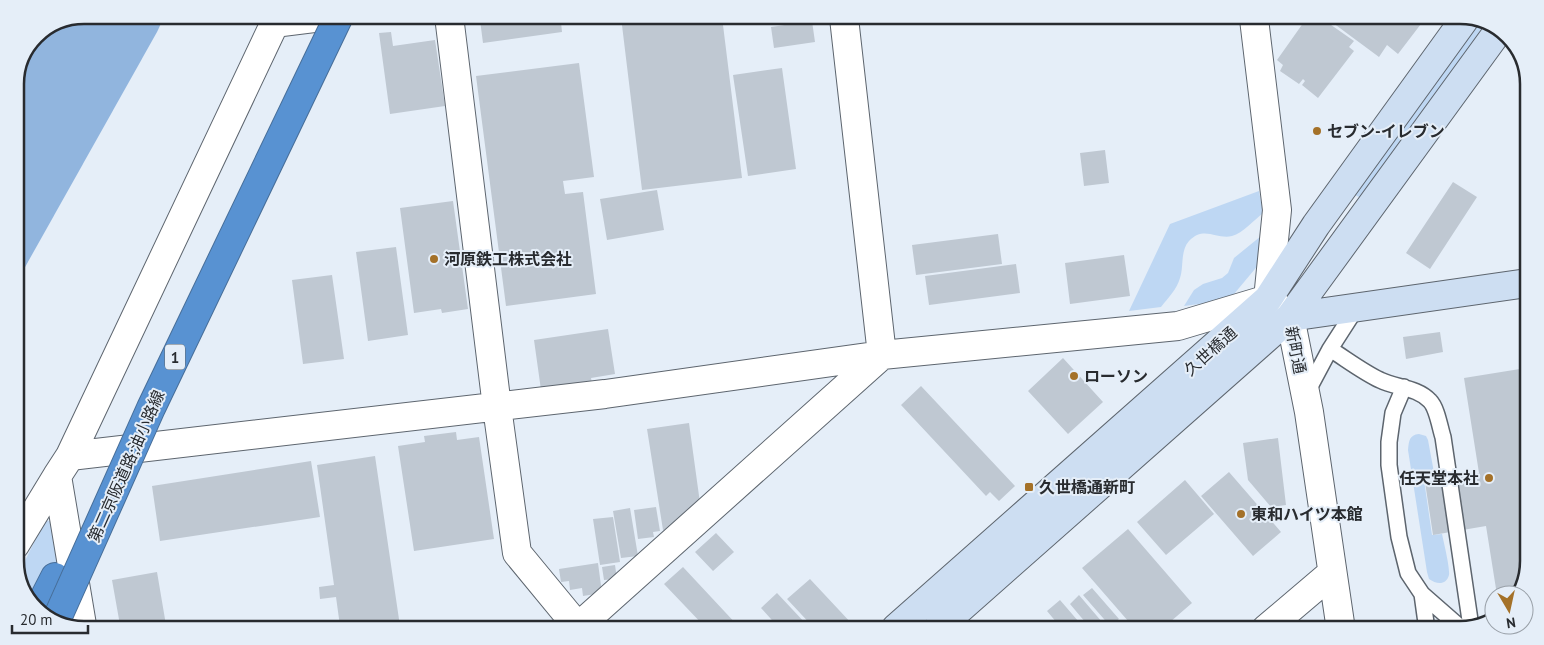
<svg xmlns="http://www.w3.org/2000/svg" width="1544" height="645" font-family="'PT Sans','Noto Sans JP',sans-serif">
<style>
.green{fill:#bed7f3}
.water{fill:#91b5de}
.building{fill:#bfc8d2}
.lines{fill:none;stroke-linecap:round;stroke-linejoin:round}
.lane-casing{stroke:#5d656e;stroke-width:18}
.street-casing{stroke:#5d656e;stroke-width:30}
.secondary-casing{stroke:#5d656e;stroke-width:30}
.highway-casing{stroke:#476e99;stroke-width:30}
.lane{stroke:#fff;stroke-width:15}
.street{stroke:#fff;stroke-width:28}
.secondary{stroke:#cddef2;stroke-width:28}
.highway{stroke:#5892d2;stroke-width:28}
.highway-bridge-casing{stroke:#476e99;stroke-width:30;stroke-linecap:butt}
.highway-bridge{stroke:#5892d2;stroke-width:28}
.poi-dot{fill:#a47128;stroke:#e5eef8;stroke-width:2}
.labels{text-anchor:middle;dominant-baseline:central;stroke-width:4;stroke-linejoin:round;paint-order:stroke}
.shield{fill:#e5eef8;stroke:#61666b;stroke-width:1}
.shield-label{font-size:15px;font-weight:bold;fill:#282b2f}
.poi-label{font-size:16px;font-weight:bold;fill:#282b2f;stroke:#e5eef8;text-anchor:start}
.street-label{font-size:16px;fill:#282b2f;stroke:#e5eef8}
.rim{fill:none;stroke:#282b2f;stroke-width:2.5}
</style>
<rect width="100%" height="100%" fill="#e5eef8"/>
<path class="green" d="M1479,20H1486L1488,22L1361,198L1355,195V192Z
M1259,191L1263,213C1254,220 1243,233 1232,236C1217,240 1204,225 1189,241C1180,251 1184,267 1180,278C1177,289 1168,298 1161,307L1129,311L1170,224Z
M1266,232L1265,257L1229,300L1184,306L1194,290L1203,284L1222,278L1228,273L1234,258Z
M1419,434L1426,436L1428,440L1435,478L1424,480L1432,535L1442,534C1444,543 1450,568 1449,575C1446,586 1436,584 1429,579L1427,572L1408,450C1409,441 1409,435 1419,434Z
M45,520L56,523L75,625L29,603L18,575Z"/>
<path class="water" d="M84,15H165L157,32L15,285V79L35,35Z"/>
<path class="building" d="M506,17H581V19L561,22L562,32L483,43L480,20Z
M621,17H652V21L679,17H722L742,178L642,190Z
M1306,19L1324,20L1354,41L1349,47L1354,51L1318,98L1302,85L1305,81L1303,79L1299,84L1280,71L1283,65L1277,60Z
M1329,20H1424L1398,54L1387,45L1379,57Z
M812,21L815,42L774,48L771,27Z
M391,32L393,46L435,40L445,106L390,114L379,33Z
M579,63L594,177L563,181L565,194L583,192L596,294L506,306L476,76Z
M782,68L796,169L748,176L733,75Z
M1105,150L1109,183L1084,186L1080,153Z
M1453,182L1477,197L1430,269L1406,253Z
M657,190L664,230L607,240L600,199Z
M453,201L468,309L442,313L441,309L414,313L400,208Z
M998,234L1002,264L916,275L912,245Z
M396,247L408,335L368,341L356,252Z
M1124,255L1130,296L1070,304L1065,263Z
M1016,264L1020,293L929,305L925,276Z
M332,275L344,359L303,364L292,280Z
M608,329L615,374L591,378L592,383L541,390L534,340Z
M1440,332L1443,352L1406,359L1403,337Z
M1063,358L1103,402L1068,434L1028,391Z
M1526,368L1524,587L1518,595H1497L1486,526L1433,535L1425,482L1479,473L1464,378Z
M921,386L1015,486L999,501L990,492L986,496L901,405Z
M689,423L700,503L676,528L663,530L647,429Z
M456,432L457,440L479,437L494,539L414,551L398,446L425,442L424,436Z
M1278,438L1286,505L1271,507L1248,480L1243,443Z
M375,456L400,626H340L336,597L320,599L319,587L334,585L317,465Z
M311,461L320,517L160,541L152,486Z
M1229,472L1281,532L1253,556L1201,496Z
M1185,480L1214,514L1166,555L1137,522Z
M656,507L660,531L653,532L654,537L638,539L634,510Z
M630,508L638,556L621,558L613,511Z
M613,517L620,562L600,565L593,519Z
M1128,529L1192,603L1162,629H1135L1082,568Z
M716,533L734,552L713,571L695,552Z
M598,563L602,593L583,596L582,588L570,590L569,581L561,582L559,569Z
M615,565L617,579L604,580L602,567Z
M683,567L739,627H705L664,584Z
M157,572L166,625H120L112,580Z
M810,579L853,625L850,628H814L787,599Z
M1092,588L1119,619L1110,626L1083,595Z
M777,593L807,625L805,628H779L761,608Z
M1079,595L1108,629H1091L1070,604Z
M1060,600L1085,629H1062L1047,611Z"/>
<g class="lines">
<g class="lane-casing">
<path id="lane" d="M1330,349C1346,359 1363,372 1380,380C1396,388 1417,387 1430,401C1437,408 1440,428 1443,437L1471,627
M1404,387L1393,413L1389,442V465L1399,537L1408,573L1422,594L1462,629
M1306,394L1330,349L1357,307
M1422,594L1427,630"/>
</g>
<g class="street-casing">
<path id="street" d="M449,16L497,407L517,553L578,627
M844,18L882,355
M1254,19L1277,210L1268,299L1290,317L1309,412L1341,630
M274,23L330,16
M70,456L605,394L882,355L1178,326L1268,299
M15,545L57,476
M82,625L57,476L70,456L278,16
M578,627L882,355
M1266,629L1332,573"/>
</g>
<g class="secondary-casing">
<path id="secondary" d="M1290,317L1527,283
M896,628L1268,299L1316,225L1464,20
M938,628L1290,317L1499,30"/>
</g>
<g class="highway-casing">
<path id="highway" d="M38,610L55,577"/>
</g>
<use href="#lane" class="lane"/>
<use href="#street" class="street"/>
<use href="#secondary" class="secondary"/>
<use href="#highway" class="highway"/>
<g class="highway-bridge-casing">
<path id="highway-bridge" d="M55,623L151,408L339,16"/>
</g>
<use href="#highway-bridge" class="highway-bridge"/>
</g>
<g class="poi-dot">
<circle cx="1317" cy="131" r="5"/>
<circle cx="434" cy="259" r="5"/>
<circle cx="1074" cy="376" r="5"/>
<circle cx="1489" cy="478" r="5"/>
<rect x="1024" y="482" width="10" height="10" rx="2.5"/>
<circle cx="1241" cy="514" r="5"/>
</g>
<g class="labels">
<rect class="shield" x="165" y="344.5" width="20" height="25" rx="4"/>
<g class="shield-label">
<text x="175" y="357">1</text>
</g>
<g class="poi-label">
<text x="1327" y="131">セブン-イレブン</text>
<text x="444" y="259">河原鉄工株式会社</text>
<text x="1084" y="376">ローソン</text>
<text x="1479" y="478" text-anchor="end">任天堂本社</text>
<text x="1039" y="487">久世橋通新町</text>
<text x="1251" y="514">東和ハイツ本館</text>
</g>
<g class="street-label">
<text transform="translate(1296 350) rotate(79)">新町通</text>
<text transform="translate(1210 351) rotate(-42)">久世橋通</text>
<text transform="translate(126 466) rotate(-66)">第二京阪道路;油小路線</text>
</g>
</g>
<path d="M0 0H1544V645H0ZM84 24H1460A60 60 0 0 1 1520 84V561A60 60 0 0 1 1460 621H84A60 60 0 0 1 24 561V84A60 60 0 0 1 84 24Z" fill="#e5eef8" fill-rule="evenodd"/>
<path class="rim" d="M84 24H1460A60 60 0 0 1 1520 84V561A60 60 0 0 1 1460 621H84A60 60 0 0 1 24 561V84A60 60 0 0 1 84 24Z"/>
<g transform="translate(1509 610) rotate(171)"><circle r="24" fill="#e5eef8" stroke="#99a0a8"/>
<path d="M0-4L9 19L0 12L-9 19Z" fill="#a47128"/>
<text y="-8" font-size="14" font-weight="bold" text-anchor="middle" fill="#282b2f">N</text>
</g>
<path d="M12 625v8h76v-8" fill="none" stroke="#282b2f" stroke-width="2.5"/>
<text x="20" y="625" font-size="15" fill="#282b2f" stroke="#e5eef8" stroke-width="4" paint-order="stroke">20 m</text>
</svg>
